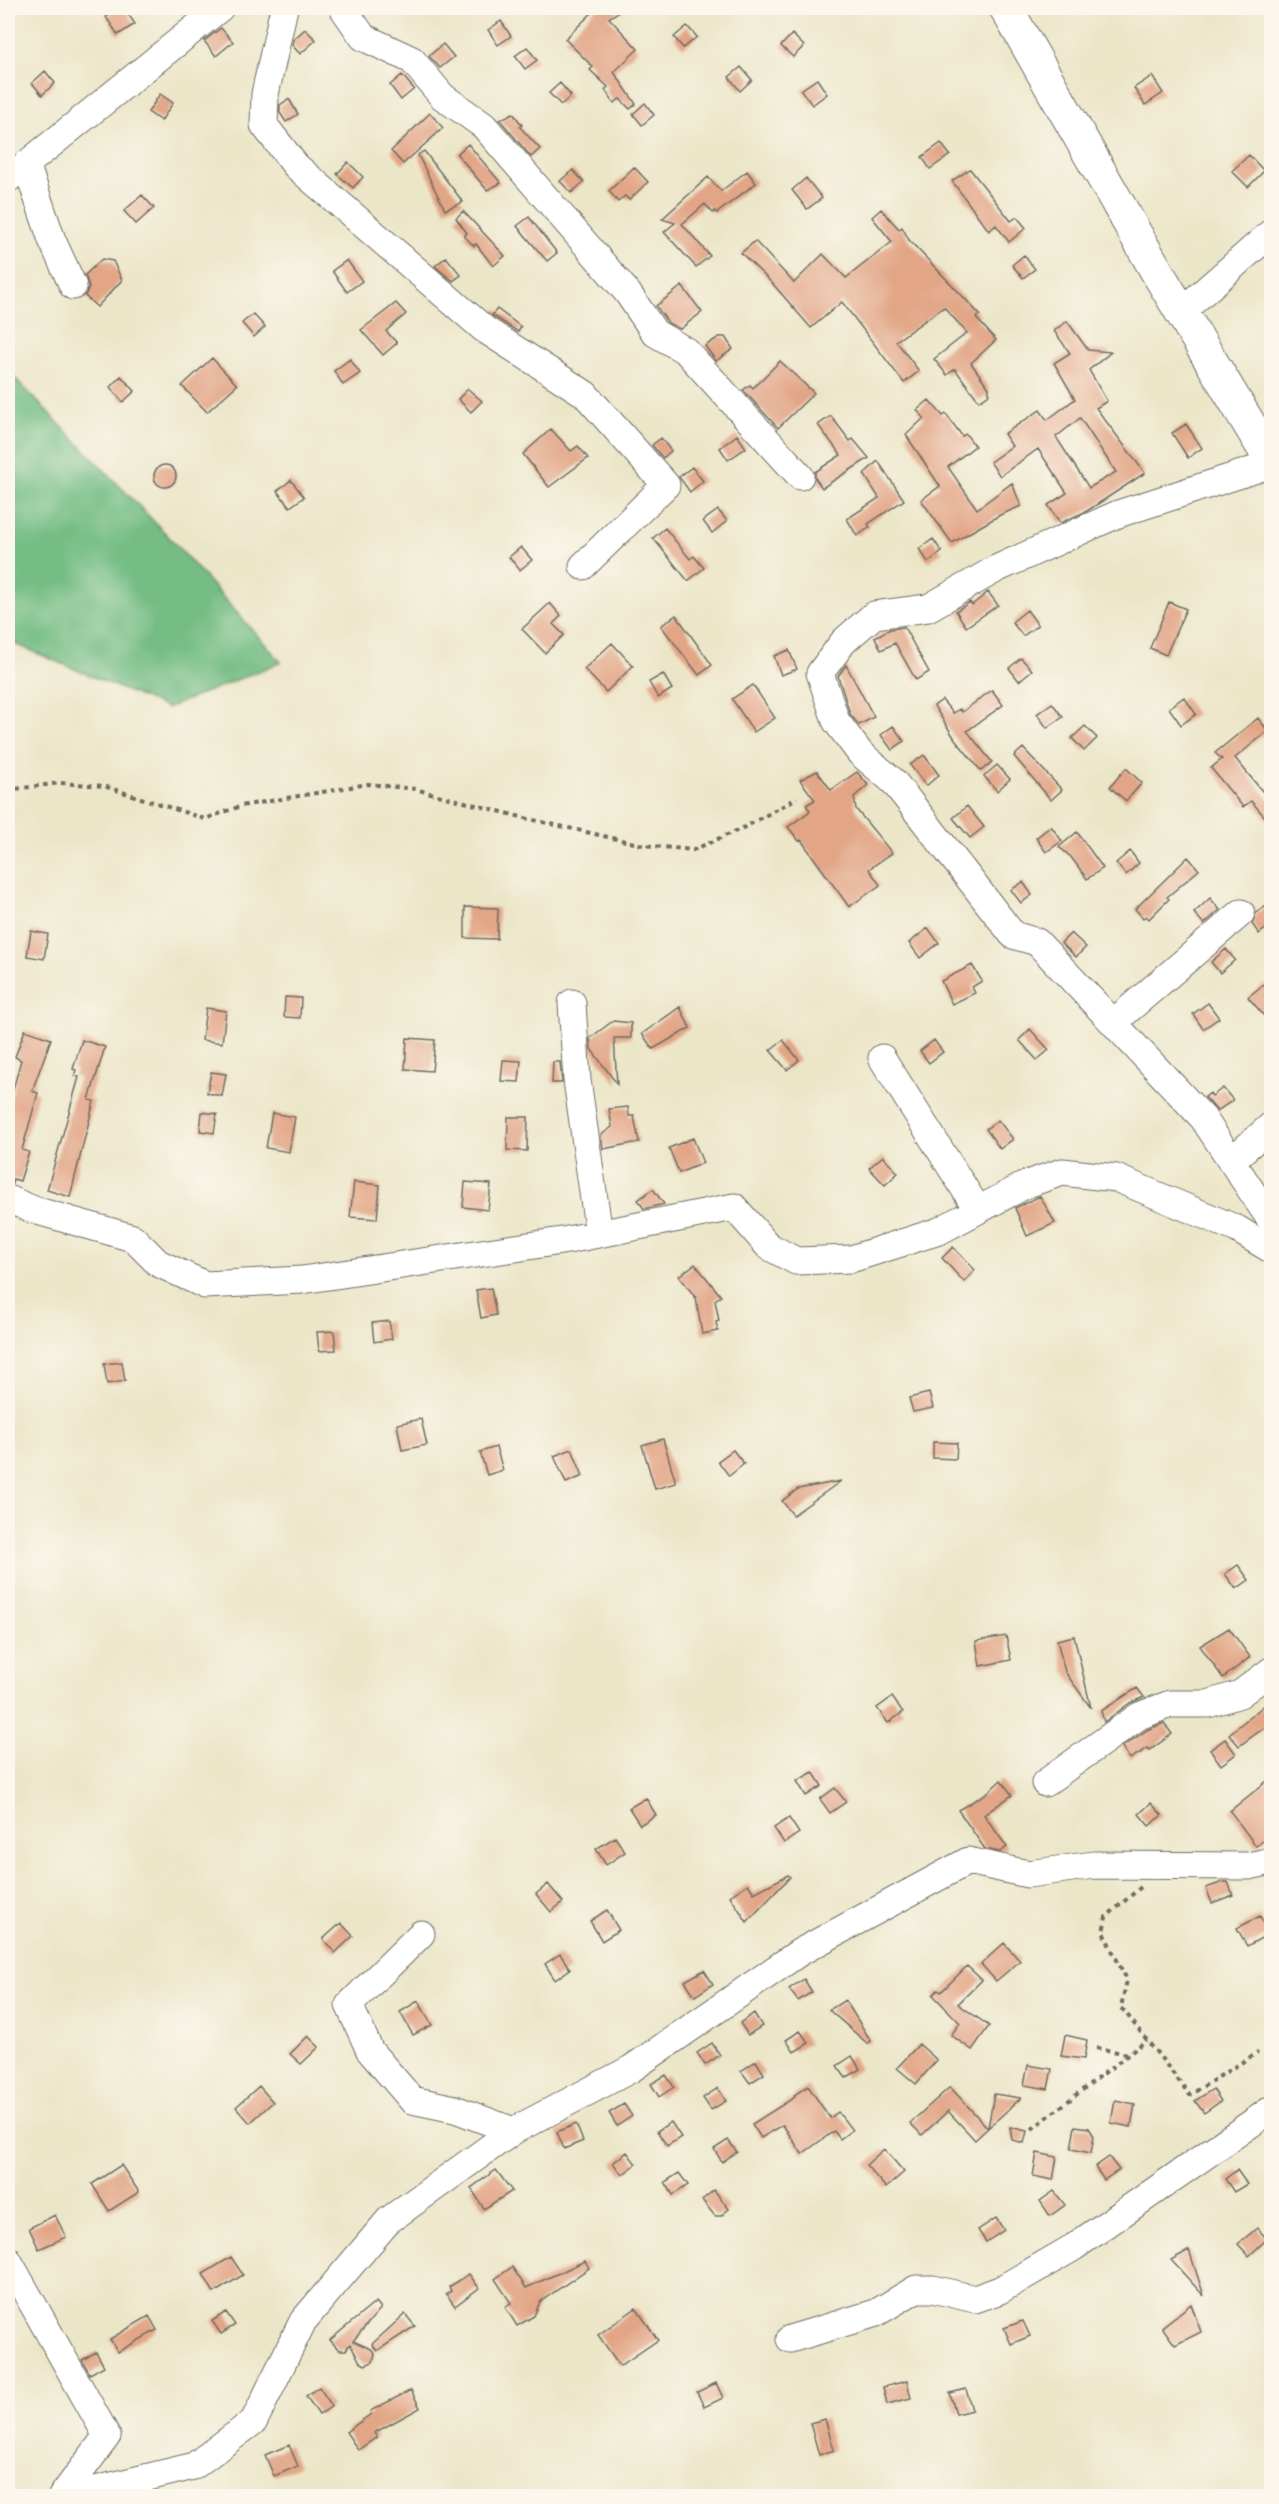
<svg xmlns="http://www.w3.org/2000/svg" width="1279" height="2504" font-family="'Comic Neue',sans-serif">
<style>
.forest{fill:#74bd84;stroke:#507458;stroke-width:1.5}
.building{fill:#e2a586;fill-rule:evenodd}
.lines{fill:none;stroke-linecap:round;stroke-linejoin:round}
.minor-casing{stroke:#6f6c62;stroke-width:29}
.major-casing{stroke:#6f6c62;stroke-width:35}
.path{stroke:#6f6c62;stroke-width:4;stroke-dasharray:4.5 4.5;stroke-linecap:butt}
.minor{stroke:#fff;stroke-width:27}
.major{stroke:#fff;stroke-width:33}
</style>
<rect width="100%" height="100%" fill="#fbf7ec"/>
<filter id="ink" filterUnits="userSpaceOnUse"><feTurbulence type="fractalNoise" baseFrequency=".0167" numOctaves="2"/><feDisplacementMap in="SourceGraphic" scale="12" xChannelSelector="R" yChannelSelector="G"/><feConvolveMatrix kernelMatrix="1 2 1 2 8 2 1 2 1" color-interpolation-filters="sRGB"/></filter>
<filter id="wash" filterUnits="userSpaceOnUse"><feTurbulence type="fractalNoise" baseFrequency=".008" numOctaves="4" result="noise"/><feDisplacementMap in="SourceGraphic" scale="24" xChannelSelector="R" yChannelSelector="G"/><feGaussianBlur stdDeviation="1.35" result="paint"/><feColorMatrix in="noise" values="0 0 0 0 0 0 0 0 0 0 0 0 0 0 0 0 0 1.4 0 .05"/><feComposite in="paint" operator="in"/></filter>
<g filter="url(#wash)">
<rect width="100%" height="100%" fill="#ece6c9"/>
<path class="forest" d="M8,371L169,537L281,662L167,708L8,641Z"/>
<g id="blocks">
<path class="building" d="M120,8H124L135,24L118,35L106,17Z
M597,8H624L609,18L638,49L614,72L636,104L630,109L620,99L614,103L605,90L608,87L590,70L593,67L565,39Z
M501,21L511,36L498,45L488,30Z
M687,26L697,37L683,48L674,37Z
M221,28L233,42L216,56L204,41Z
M305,29L316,40L300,54L292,45L293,40Z
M792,34L804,46L793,57L781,46Z
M443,44L454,57L440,68L429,56Z
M527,47L537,60L525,69L515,56Z
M741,67L752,80L740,91L729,77Z
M45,71L55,83L42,95L32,83Z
M402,75L414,89L401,100L390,85Z
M1152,76L1163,93L1145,105L1134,88Z
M817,79L827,94L812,105L801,90Z
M560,83L571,96L561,105L549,93Z
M160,94L173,103L161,121L148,112Z
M289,99L298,114L286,122L280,113V105Z
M645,103L654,115L642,125L633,114Z
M430,113L443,128L403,164L391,151Z
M513,113L522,125L520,127L540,149L531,157L500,120Z
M941,143L950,155L930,169L922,157Z
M468,144L501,183L487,190L457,154Z
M424,151L463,202L445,210L418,155Z
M1249,155L1264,171L1248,187L1232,171Z
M348,162L363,177L353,188L337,174Z
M634,167L648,182L629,200L625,196L618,202L609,191Z
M970,169L1011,221L1017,217L1026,228L1009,242L996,225L989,231L952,181Z
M573,170L584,182L571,193L560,181Z
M747,171L756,183L717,213L715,211L713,213L705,204L682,224L710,256L696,267L664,232L675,223L662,219L708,177L721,191Z
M806,178L822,198L807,209L792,190Z
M142,195L154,208L136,224L124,211Z
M881,209L899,229L902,227L909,240L969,303L980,315L976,318L996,340L971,363L989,388V394L979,401L955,369L947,375L934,359L967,333L944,307L896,341L919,371L904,383L842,302L811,328L772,283L741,253L755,241L794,283L823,254L846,278L892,242L872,217Z
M463,211L505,256L493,266L476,244L474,246L464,236L467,233L456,218Z
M529,217L557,253L547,261L517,226Z
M1024,255L1035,269L1023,278L1012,265Z
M446,257L461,275L453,281L435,266Z
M102,259L113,261L122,280L97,307L85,296L89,287L85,275Z
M347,260L362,281L347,292L332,271Z
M682,286L702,312L680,329L668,323L656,306Z
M396,303L406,314L386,331L397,343L383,355L361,330Z
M497,309L521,327L518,332L492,315Z
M253,314L265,327L254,337L242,323Z
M1067,321L1088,350L1111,352L1089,370L1107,401L1096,408L1145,473L1087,511L1060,523L1048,505L1067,493L1038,449L1000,476L990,462L1012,446L1004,434L1040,410L1047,420L1075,399L1054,363L1070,353L1054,331ZM1080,418L1116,472L1089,488L1056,437Z
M719,337H725L733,349L716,361L705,346Z
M212,358L237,385L207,412L182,386Z
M350,359L360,373L343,385L334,371Z
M780,361L814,393L778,428L743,390L750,385L753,388Z
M121,376L135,391L123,402L110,387Z
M468,389L482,401L471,412L458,399Z
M929,400L943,416L946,414L962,436L966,434L975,446L948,467L977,509L1012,483L1021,506L1000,515L952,543L921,500L940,486L906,435L924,418L917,410Z
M831,416L850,441L853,439L869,458L822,488L815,478V472L841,455L818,425Z
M1186,424L1202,448L1188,458L1172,433Z
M551,429L571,451L578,446L588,458L549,487L523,454Z
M737,435L746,448L728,460L720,448Z
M661,438L671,451L663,458L652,445Z
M878,461L904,500L868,524L870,527L857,536L847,519L879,498L864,474Z
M154 476a11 11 0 1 1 22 0a11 11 0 1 1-22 0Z
M692,467L703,481L690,492L679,477Z
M291,480L304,497L290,507L277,491Z
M718,510L727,521L712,533L703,521Z
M665,528L690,559L694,556L704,568L688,581L653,538Z
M933,539L942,552L928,562L919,549Z
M521,547L532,560L520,570L509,557Z
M988,592L998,605L966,627L956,611L970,602L972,605Z
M1169,602L1186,609L1166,655L1150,648Z
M550,603L561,616L553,624L564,635L545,653L522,629Z
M1027,610L1038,625L1023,636L1012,622Z
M676,615L712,665L699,675L661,626Z
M904,627L929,672L916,680L895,643L881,650L875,637L890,629Z
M612,643L633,666L606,692L584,669Z
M789,650L797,669L781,675L774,656Z
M1021,658L1032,670L1019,681L1009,668Z
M846,665L874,717L859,725L850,714L838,676Z
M663,674L672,689L658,698L649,682Z
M753,685L775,718L754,732L732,699Z
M992,690L1003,705L967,731L992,762L981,771L955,739L934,706L942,700L953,713L960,709L962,712Z
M1184,697L1196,714L1181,725L1169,708Z
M1052,703L1063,717L1047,728L1037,714Z
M1258,718L1268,731L1235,758L1272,803V825L1251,801L1243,807L1211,768L1222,759L1215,753Z
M893,726L904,741L892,750L881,735Z
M1085,726L1097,738L1084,751L1072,738Z
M1023,748L1062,790L1051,800L1014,756Z
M924,755L939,775L926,786L910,765Z
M997,765L1010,779L997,791L984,776Z
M1126,768L1142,783L1126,801L1110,787Z
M817,771L831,790L857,772L868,785L854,797L856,809L892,853L869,869L880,885L849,907L801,840L799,841L788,827L810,811L806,805L815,800L800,780Z
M967,806L984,827L970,838L953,818Z
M1051,826L1062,841L1046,852L1036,838Z
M1077,832L1103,868L1087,879L1071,857L1059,847Z
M1130,851L1139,863L1126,875L1116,863Z
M1188,857L1199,870L1167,897L1169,899L1149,919L1146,916L1143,918L1135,909Z
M1023,882L1032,895L1021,903L1011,890Z
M1210,898L1220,910L1204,924L1194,913Z
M1272,902V924L1259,934L1252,924L1256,913Z
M465,907L498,908L497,939L465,938Z
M928,928L939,943L920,958L909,943Z
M31,931L48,934L44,959L27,956Z
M1071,933L1086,947L1076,957L1061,943Z
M1226,949L1235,960L1220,973L1211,962Z
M972,965L982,981L972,987L975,993L952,1004L941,981Z
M1264,984L1272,993V1025L1248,997Z
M285,997L301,998L300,1018L284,1017Z
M1208,1003L1219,1018L1203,1029L1193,1014Z
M680,1007L690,1028L653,1049L642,1034Z
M206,1008L226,1011L222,1043L202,1040Z
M613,1021L631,1023V1038H614L617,1084L591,1049L590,1038Z
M1030,1029L1049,1050L1037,1060L1019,1040Z
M25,1030L51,1039L32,1091L38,1093L22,1150L29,1152L20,1181L13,1179L12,1184H8V1108L21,1060L15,1057Z
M407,1038L435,1040L432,1071L405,1069Z
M82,1040L105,1047L89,1100L94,1101L70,1197L47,1190L79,1077L74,1076L76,1070L73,1069Z
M783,1040L799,1060L787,1070L770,1050Z
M934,1040L943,1052L929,1063L920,1051Z
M503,1060L521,1061L519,1082L501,1081Z
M553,1062H560L562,1083H552Z
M211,1072L226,1074L222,1096L207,1093Z
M1223,1088L1233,1100L1217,1111L1205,1097L1210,1093L1212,1096Z
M628,1107L629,1116H634L639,1142L603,1149L601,1135L612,1127L609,1109Z
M202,1112L217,1114L214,1133L200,1131Z
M272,1113L295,1117L289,1152L266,1148Z
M508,1117H528L527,1151L507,1150Z
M998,1120L1013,1139L1000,1149L986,1129Z
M693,1138L703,1163L679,1173L669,1148Z
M883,1156L898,1173L885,1185L869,1168Z
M354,1182L380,1185L377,1219L350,1217Z
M465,1182L491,1184L488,1210L463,1207Z
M653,1189L664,1204L644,1209L638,1200Z
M1040,1196L1055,1223L1027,1236L1015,1208Z
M953,1247L975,1270L964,1282L942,1258Z
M695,1264L721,1296L715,1300L719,1321L716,1322L718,1331L702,1334L696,1298L679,1276Z
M491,1288L496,1315L481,1318L476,1290Z
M389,1321L392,1339L374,1342L372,1323Z
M334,1331L336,1350L319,1351L317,1332Z
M122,1362L125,1381L107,1384L104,1364Z
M929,1393L933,1408L913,1412L909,1398Z
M421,1419L427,1445L402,1450L397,1424Z
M663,1439L676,1483L655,1489L642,1445Z
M933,1442L957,1443L956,1459L933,1458Z
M496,1447L503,1470L487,1475L480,1452Z
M572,1449L583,1476L566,1483L554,1456Z
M733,1450L744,1464L729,1476L718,1461Z
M841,1481L793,1515L782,1501L798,1489Z
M1238,1565L1249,1580L1236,1589L1225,1574Z
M1229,1628L1250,1657L1223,1678L1200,1646Z
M1006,1636L1011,1660L980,1666L976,1641Z
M1074,1636L1091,1708L1065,1672L1057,1640Z
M1137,1688L1144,1697L1130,1703L1104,1722L1101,1711Z
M892,1697L903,1712L888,1723L877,1708Z
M1272,1699V1722L1239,1746L1229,1734Z
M1164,1723L1172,1734L1150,1750L1148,1748L1130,1759L1122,1747L1147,1730Z
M1225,1739L1236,1754L1221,1765L1210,1750Z
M813,1772L822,1786L806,1796L797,1781Z
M1272,1777V1834L1256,1846L1230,1811Z
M1001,1780L1012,1795L984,1815L1007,1847L1000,1852L985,1849L958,1810L987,1793Z
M835,1788L846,1802L830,1813L820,1799Z
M646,1798L656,1815L640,1825L629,1808Z
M1151,1803L1162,1815L1149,1826L1139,1814Z
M789,1818L799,1833L784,1843L774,1828Z
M615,1837L625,1852L606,1865L596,1849Z
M788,1875L790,1877L747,1922L730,1896L748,1884L754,1893Z
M1223,1882H1228L1233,1895L1212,1903L1206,1888Z
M548,1884L563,1902L551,1912L536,1894Z
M607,1910L619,1930L602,1941L590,1921Z
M1260,1916L1269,1934L1247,1946L1237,1928Z
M341,1923L353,1936L335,1953L323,1939Z
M1004,1943L1020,1961L996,1981L981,1964Z
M560,1954L570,1969L555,1980L545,1964Z
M967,1966L982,1980L958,2004L989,2026L972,2050L951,2035L960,2023L933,1995L938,1990L941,1992Z
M704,1970L713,1984L695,1996L685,1981Z
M804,1979L812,1992L798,2001L789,1989Z
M845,2000L871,2041L868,2044L829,2010Z
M418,2001L432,2025L413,2035L400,2012Z
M754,2013L762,2026L748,2035L740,2023Z
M800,2031L809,2043L794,2052L786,2040Z
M1065,2035L1087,2040L1084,2059L1061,2056Z
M308,2036L319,2047L301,2064L290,2054Z
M712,2043L720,2055L705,2065L697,2053Z
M919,2044L937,2060L916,2084L897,2068Z
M852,2056L860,2069L846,2078L837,2066Z
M756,2061L764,2074L750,2083L741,2071Z
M1028,2065L1052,2069L1048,2089L1024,2085Z
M666,2075L674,2087L659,2097L651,2084Z
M259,2086L273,2102L250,2123L236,2107Z
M808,2086L830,2118L838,2112L852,2130L840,2139L834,2131L802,2154L783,2125L761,2138L752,2124L795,2097L794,2095Z
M950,2087L988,2128L975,2140L948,2111L922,2135L910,2123Z
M718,2088L726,2101L711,2110L703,2098Z
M1213,2089L1221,2101L1204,2113L1195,2101Z
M994,2094L1021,2098L988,2128Z
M1115,2100L1135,2104L1131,2127L1111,2123Z
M624,2104L632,2116L617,2126L609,2113Z
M671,2122L681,2137L667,2146L657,2131Z
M576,2124L583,2141L564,2149L557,2132Z
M1075,2126L1089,2128L1094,2136L1091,2153L1071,2149Z
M1010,2127L1027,2131L1024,2143L1012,2140Z
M728,2140L737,2152L722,2162L714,2149Z
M884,2149L904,2172L886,2188L866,2165Z
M627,2152L636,2164L622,2175L613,2163Z
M1037,2153L1057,2157L1053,2180L1033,2176Z
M1109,2157L1119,2170L1104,2180L1095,2167Z
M121,2165L139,2192L109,2211L92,2184Z
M496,2170L512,2191L484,2209L471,2188Z
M1237,2170L1247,2184L1234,2192L1225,2179Z
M679,2173L688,2185L673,2195L665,2182Z
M714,2190L729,2209L721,2216H715L702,2200Z
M1054,2191L1065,2205L1050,2216L1040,2201Z
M55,2215L66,2237L39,2249L29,2228Z
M996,2218L1004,2230L986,2242L978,2230Z
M1257,2228L1267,2239L1249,2256L1238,2244Z
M1189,2250L1204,2296L1171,2260Z
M231,2257L243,2275L214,2293L203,2274Z
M585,2261L589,2268L540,2302L534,2316L517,2326L505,2307L511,2303L495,2279L512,2267L526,2288Z
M469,2274L479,2288L455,2306L446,2294L451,2291L449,2287Z
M376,2302L381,2308L353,2341L371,2349L375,2353L373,2362L365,2365L360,2362L350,2344L346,2350H339L330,2340Z
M1191,2304L1201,2332L1175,2345L1162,2327Z
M636,2308L658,2340L620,2366L598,2335Z
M226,2312L235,2325L221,2334L212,2321Z
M405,2314L415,2326L377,2351L372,2344Z
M149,2316L157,2330L118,2352L110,2339Z
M1023,2321L1030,2336L1011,2344L1004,2328Z
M96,2352L104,2366L90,2374L82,2360Z
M907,2381L911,2398L887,2404L883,2387Z
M716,2383L723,2398L704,2407L697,2392Z
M319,2387L332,2406L319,2415L306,2396Z
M966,2389L972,2410L956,2414L950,2393Z
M411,2390L420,2408L374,2433L377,2437L358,2450L346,2432L371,2414L370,2411Z
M825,2419L834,2450L819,2455L810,2423Z
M289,2445L298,2466L274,2476L265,2455Z"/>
</g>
</g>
<g filter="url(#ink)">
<use href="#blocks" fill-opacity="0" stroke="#6f6c62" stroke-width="1.5"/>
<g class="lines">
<g class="minor-casing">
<path id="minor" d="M284,8L265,94L264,125L296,166L484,329L585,394L666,485L583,566
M343,8L363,37L412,60L442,96L484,126L627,292L655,333L686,351L800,476
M26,164L52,240L73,286
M8,179L220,8
M1181,312L1272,232
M1272,464L1118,514L996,569L928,608L874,615L844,641L820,673L836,721L860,753L894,782L1013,935L1037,942L1203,1118L1272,1222
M572,1003L577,1080L599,1234
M1114,1022L1241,913
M882,1058L978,1210
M1231,1161L1272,1125
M8,1199L34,1210L133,1238L158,1263L205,1285L302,1280L568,1240L734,1207L768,1246L796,1261L851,1259L939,1231L1027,1184L1062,1172L1116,1178L1237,1229L1272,1250
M1045,1783L1139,1716L1170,1704H1208L1240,1694L1272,1670
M421,1934L349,2005L370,2051L412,2100L455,2109L513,2131
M8,2260L107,2436L62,2496
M790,2339L876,2313L916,2289H933L975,2299L1000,2290L1074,2247L1272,2109
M70,2496L194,2466L254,2421L303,2321L389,2220L513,2131L631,2069L800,1952L968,1861L1028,1874L1094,1865L1249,1866L1272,1861"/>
</g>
<g class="major-casing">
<path id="major" d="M1006,8L1159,275L1272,462"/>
</g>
<path class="path" d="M8,786L15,789L60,783L104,786L205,819L241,806L368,784L415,789L525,818L643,845L693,850L745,827L797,798
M1141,1887L1106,1917L1103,1932L1127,1980L1121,2007L1190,2095L1258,2052
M1096,2048L1128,2054
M1032,2129L1147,2040"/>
<use href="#minor" class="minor"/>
<use href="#major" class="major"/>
</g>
</g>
<rect width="1279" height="2504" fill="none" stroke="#fbf7ec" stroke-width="30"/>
</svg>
